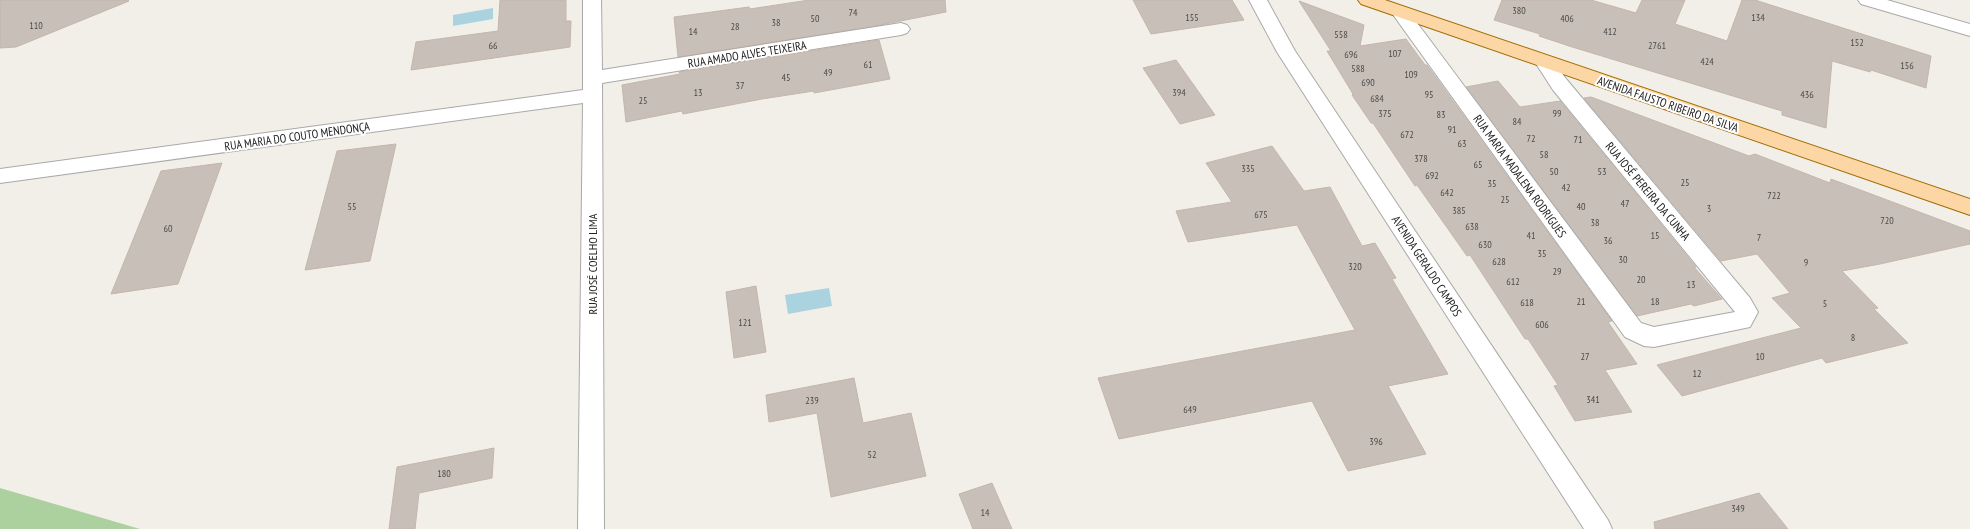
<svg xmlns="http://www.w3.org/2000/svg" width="1970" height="529" font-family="'PT Sans Narrow',sans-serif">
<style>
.forest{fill:#add19e}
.water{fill:#aad3df}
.building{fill:#c7bfb8;stroke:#c4b6ab}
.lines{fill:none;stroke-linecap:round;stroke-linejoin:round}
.street-casing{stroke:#a9a9a9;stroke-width:2}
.primary-casing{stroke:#a06b00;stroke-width:2}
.street{fill:#fff;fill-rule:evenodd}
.primary{fill:#fcd6a4;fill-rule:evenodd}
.labels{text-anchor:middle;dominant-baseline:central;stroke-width:4;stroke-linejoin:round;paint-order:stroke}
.number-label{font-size:10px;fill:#4b4948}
.street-label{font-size:12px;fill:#222;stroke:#fff}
</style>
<rect width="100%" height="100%" fill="#f2efe9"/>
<path class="forest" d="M0,488L140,529H0Z"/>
<path class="water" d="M493,8V19L453,26V15Z
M829,288L832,306L788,314L785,295Z"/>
<path class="building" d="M0,0H128L129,1L16,47L0,48Z
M500,0H566V21H571L570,47L411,70L416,42L498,31Z
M809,0H945L946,12L875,26L678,57L674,17L749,7L750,9Z
M1133,0H1232L1244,20L1151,34Z
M1502,0H1591L1636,13L1642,0H1685L1675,24L1727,41L1742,0H1755L1931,56L1926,88L1871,70L1870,72L1832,61L1826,128L1782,115V111L1569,46L1539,36L1540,34L1494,20Z
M1299,1L1364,25L1360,46L1406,39L1425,65H1427L1612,321L1608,322L1637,364L1605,370L1632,412L1575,421L1554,386L1558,385L1528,339H1525L1470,255L1467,256L1417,185L1415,186L1373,123H1371L1352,95L1353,94L1327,51H1331Z
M879,40L890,79L814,93V91L762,99L683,114L682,111L626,122L622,85L680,74L679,72Z
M1176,60L1215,115L1180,124L1143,68Z
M1498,81L1520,107L1560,101L1696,267H1694L1722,299L1694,306L1691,304L1637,316L1466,87Z
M1591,97L1749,156L1755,154L1830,183L1831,179L1970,231V244L1880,264L1842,271L1878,308L1874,309L1908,343L1826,363L1822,358L1682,396L1657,365L1801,328L1772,298L1790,293L1757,254L1721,261L1584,98Z
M396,144L370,261L305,270L337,151Z
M1272,146L1304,191L1330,187L1362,246L1375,243L1396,278L1392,279L1448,374L1388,386L1426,454L1348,471L1312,401L1119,439L1098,378L1355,330L1297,225L1188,242L1176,211L1232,202L1206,163Z
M222,163L178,284L111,294L161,171Z
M756,286L766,352L734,358L726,292Z
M854,378L863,423L911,413L926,476L831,497L817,413L769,422L766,395Z
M494,448L492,478L419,493L415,529H389L397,467Z
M992,483L1012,529H973L959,494Z
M1759,493L1788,529H1655L1654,522Z"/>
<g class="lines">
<g class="street-casing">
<path id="street" d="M583,0H601L602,70L901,23L907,25L910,29L907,33L901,35L602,83L604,529H578L583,103L0,183V169L583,90Z
M1249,0H1267L1295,51L1608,520L1612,529H1584L1277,52Z
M1858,0H1887L1970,24V36L1861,4Z
M1400,6L1406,8L1641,323L1654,327L1735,312L1553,90L1535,62L1537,58C1554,53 1558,69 1567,80L1750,298L1758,312L1750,327L1654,347L1644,346L1625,337L1394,16L1391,12L1394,8Z"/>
</g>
<g class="primary-casing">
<path id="primary" d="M1358,0H1385L1970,199V215L1361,4Z"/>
</g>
<use href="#street" class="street"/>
<use href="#primary" class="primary"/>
</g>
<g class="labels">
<g class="number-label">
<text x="1519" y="10">380</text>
<text x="853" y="12">74</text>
<text x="1192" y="17">155</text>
<text x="1758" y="17">134</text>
<text x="815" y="18">50</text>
<text x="1567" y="18">406</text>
<text x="776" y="22">38</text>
<text x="36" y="25">110</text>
<text x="735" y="26">28</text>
<text x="693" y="31">14</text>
<text x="1610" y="31">412</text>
<text x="1341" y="34">558</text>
<text x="1857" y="42">152</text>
<text x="493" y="45">66</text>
<text x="1657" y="45">2761</text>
<text x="1395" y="53">107</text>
<text x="1351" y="54">696</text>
<text x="1707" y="61">424</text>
<text x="868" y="64">61</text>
<text x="1907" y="65">156</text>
<text x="1358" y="68">588</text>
<text x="828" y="72">49</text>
<text x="1411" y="74">109</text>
<text x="786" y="77">45</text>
<text x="1368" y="82">690</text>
<text x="740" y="85">37</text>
<text x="698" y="92">13</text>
<text x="1179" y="92">394</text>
<text x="1429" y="94">95</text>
<text x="1807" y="94">436</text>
<text x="1377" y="98">684</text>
<text x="643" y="100">25</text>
<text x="1385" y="113">375</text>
<text x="1557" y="113">99</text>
<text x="1441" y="114">83</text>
<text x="1517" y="121">84</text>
<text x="1452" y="129">91</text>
<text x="1407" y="134">672</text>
<text x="1531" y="138">72</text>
<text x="1578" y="139">71</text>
<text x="1462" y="143">63</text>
<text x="1544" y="154">58</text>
<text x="1421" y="158">378</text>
<text x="1478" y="164">65</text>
<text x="1248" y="168">335</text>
<text x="1554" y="171">50</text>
<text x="1602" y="171">53</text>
<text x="1432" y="175">692</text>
<text x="1685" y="182">25</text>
<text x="1492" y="183">35</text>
<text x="1566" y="187">42</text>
<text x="1447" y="192">642</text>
<text x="1774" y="195">722</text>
<text x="1505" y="199">25</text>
<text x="1625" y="203">47</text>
<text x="352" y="206">55</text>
<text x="1581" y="206">40</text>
<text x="1709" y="208">3</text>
<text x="1459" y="210">385</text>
<text x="1261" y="214">675</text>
<text x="1887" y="220">720</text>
<text x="1595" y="222">38</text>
<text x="1472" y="226">638</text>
<text x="168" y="228">60</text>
<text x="1531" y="235">41</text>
<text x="1655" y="235">15</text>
<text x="1759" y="237">7</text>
<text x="1608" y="240">36</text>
<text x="1485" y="244">630</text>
<text x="1542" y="253">35</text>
<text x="1623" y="259">30</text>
<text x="1499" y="261">628</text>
<text x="1806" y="262">9</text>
<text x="1355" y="266">320</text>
<text x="1557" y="271">29</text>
<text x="1641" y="279">20</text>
<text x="1513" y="281">612</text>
<text x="1691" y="284">13</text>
<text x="1581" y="301">21</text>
<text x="1655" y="301">18</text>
<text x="1527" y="302">618</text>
<text x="1825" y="303">5</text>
<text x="745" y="322">121</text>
<text x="1542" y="324">606</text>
<text x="1853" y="337">8</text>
<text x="1585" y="356">27</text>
<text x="1760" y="356">10</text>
<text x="1697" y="373">12</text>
<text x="1593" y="399">341</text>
<text x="812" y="400">239</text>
<text x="1190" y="409">649</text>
<text x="1376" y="441">396</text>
<text x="872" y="454">52</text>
<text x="444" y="473">180</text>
<text x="1738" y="508">349</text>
<text x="985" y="512">14</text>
</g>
<g class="street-label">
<text transform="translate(747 54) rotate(-9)">RUA AMADO ALVES TEIXEIRA</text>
<text transform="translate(1668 104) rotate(19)">AVENIDA FAUSTO RIBEIRO DA SILVA</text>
<text transform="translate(297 136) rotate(-8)">RUA MARIA DO COUTO MENDONÇA</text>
<text transform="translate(1520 176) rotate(54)">RUA MARIA MADALENA RODRIGUES</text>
<text transform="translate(1648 191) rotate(50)">RUA JOSÉ PEREIRA DA CUNHA</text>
<text transform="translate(592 264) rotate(-90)">RUA JOSÉ COELHO LIMA</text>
<text transform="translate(1427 266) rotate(57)">AVENIDA GERALDO CAMPOS</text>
</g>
</g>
</svg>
